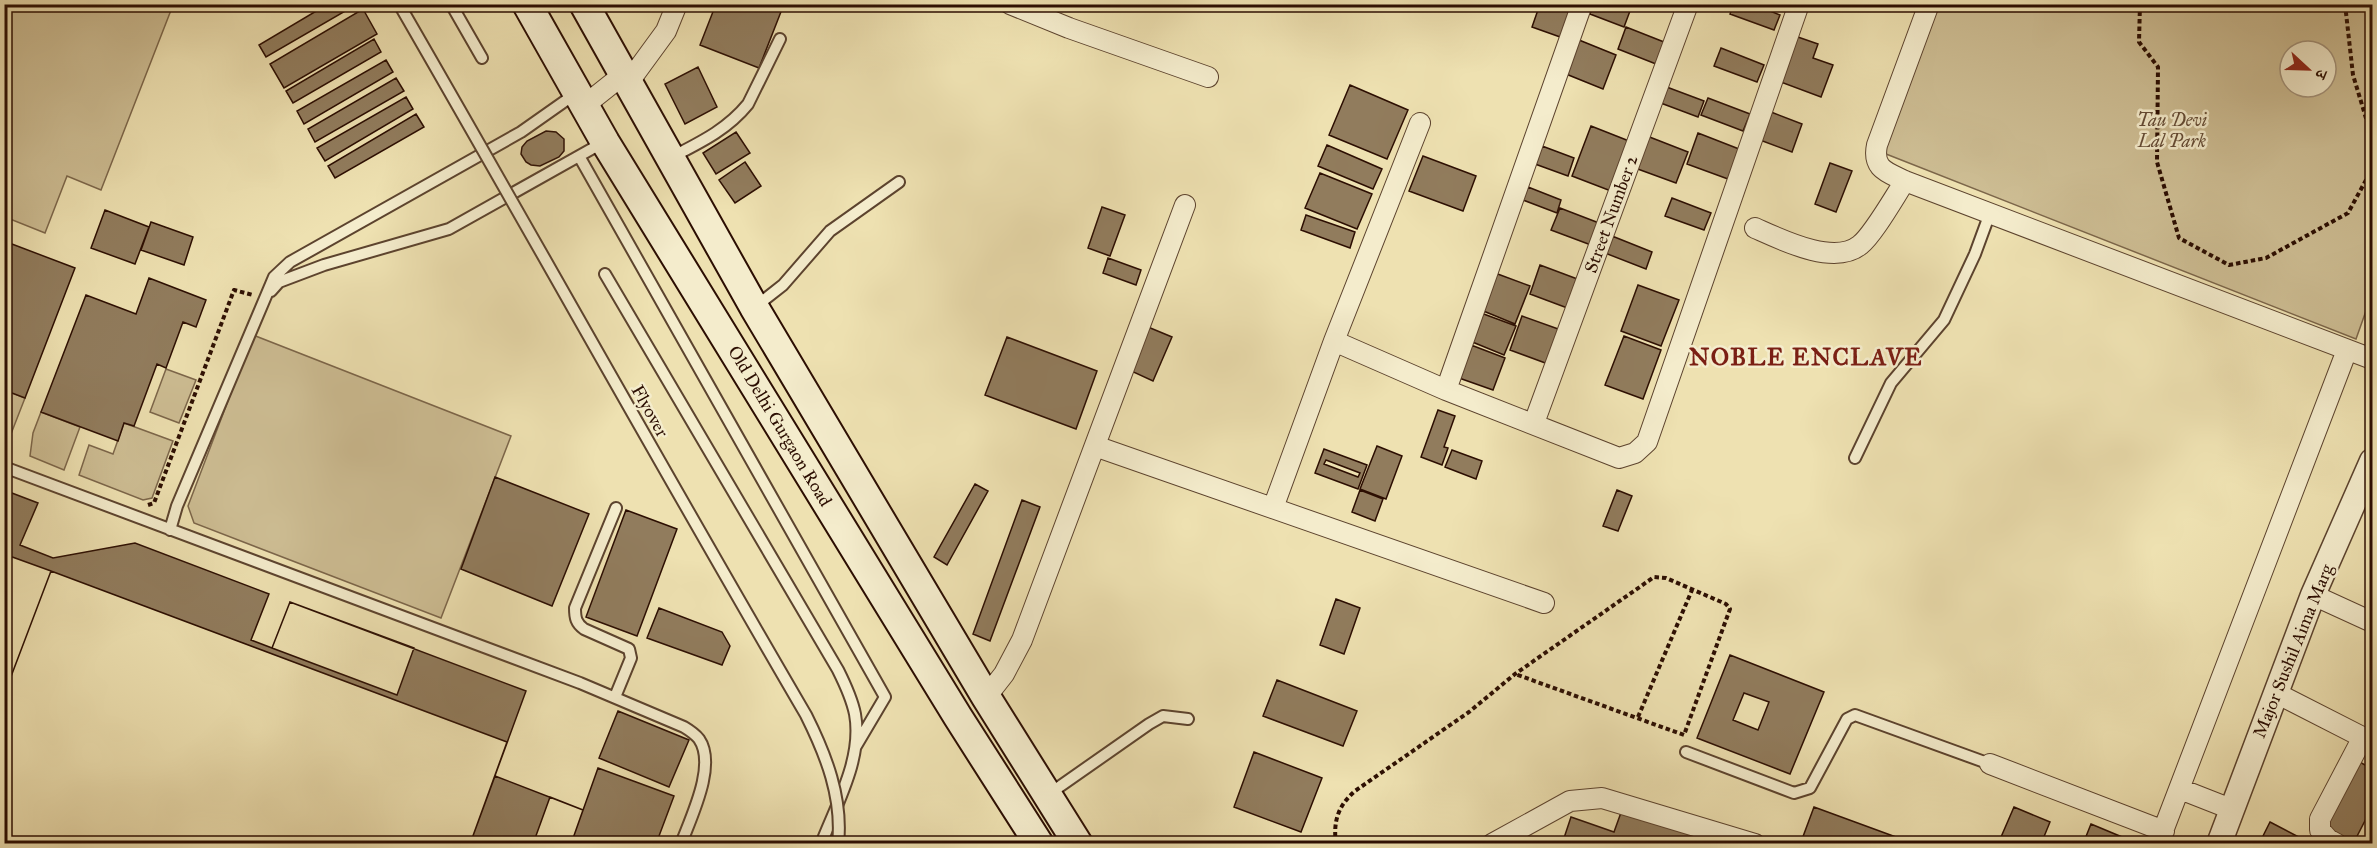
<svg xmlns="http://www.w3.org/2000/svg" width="2377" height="848" font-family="'IM FELL Great Primer','Noto Serif Devanagari',serif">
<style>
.green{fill:#cdbd93;stroke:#7c664a;stroke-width:1.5;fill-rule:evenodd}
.building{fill:#917c5d;stroke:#2c0e02;stroke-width:1.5;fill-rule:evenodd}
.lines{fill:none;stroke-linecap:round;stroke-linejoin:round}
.service-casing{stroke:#5c432e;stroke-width:14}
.minor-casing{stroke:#5c432e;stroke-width:22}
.tertiary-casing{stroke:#5c432e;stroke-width:27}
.secondary-casing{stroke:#2c0e02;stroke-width:32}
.path{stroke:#2c0e02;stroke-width:4;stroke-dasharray:4.5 3;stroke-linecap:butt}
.service{stroke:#f4eccc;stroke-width:10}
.minor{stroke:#f4eccc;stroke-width:20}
.tertiary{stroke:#f4eccc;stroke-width:24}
.secondary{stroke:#f4eccc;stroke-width:28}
.service-bridge-casing{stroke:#5c432e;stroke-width:14;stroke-linecap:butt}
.service-bridge{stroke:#f4eccc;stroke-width:10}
.labels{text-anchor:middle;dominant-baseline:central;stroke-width:5;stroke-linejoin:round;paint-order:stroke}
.park-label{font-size:18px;font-style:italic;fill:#644b35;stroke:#f4eccc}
.street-label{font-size:18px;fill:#2c0e02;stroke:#f4eccc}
.district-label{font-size:24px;font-weight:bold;letter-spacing:1.5px;fill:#7a1f14;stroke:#f4eccc}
</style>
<rect width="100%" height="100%" fill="#eee1b1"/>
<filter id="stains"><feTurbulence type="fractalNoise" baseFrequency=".00333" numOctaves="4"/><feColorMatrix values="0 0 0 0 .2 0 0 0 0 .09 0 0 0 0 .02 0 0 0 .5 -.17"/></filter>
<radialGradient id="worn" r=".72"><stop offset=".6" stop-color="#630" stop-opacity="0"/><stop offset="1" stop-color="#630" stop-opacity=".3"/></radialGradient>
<path class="green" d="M4,5H173L101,190L67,176L45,233L5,217Z
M1935,5H2372V294L2356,339L1881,152ZM2290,51H2326V87H2290Z
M253,335L511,436L441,618L194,523L188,506Z
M166,369L196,380L179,423L150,412Z
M5,390L25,398L9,439L5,442Z
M41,412L80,427L64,470L30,456L33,433Z
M124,423L173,441L152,498L143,500L79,475L89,445L113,454Z"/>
<path class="building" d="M328,4H353L354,6L266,57L259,45Z
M716,4H784L759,68L700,45Z
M1540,4H1559L1574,10L1563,38L1532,27Z
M1594,4H1612L1630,11L1624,27L1590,14Z
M1734,4H1753L1780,15L1774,30L1730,14Z
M363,9L377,34L284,88L270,64Z
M1626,27L1664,42L1656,64L1618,49Z
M1795,36L1818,44L1813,58L1833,65L1821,97L1778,81Z
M374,39L381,52L293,103L286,91Z
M1579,40L1616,55L1603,89L1566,74Z
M1721,48L1764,65L1757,82L1714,66Z
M386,60L393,72L304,124L297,111Z
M698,67L717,107L685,124L665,84Z
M396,78L404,91L315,142L308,129Z
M1350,85L1408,110L1387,159L1329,135Z
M1664,86L1704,101L1698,117L1658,102Z
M406,97L413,109L325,161L317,148Z
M1708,98L1750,114L1743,131L1701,115Z
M1771,112L1802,124L1792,152L1760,140Z
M416,114L424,127L335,178L328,166Z
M1591,126L1629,141L1611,191L1572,176Z
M546,131L556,132L564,139V151L559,157L540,166L531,165L526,162L521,154L522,147L527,141Z
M736,132L750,153L716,174L703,153Z
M1698,133L1739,149L1728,179L1687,164Z
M1647,136L1688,152L1676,183L1635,168Z
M1327,145L1382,169L1373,189L1318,166Z
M1542,146L1574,158L1568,176L1535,164Z
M1423,156L1476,176L1463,211L1409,191Z
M745,162L761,186L735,203L719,180Z
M1830,163L1852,171L1836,212L1815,204Z
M1320,173L1372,194L1357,229L1305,208Z
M1528,187L1561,200L1557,213L1523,200Z
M1672,198L1711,213L1704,230L1665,216Z
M1102,207L1125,215L1110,256L1088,248Z
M1560,208L1599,223L1591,245L1551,230Z
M105,210L149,227L135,264L91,248Z
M1306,215L1355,232L1350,248L1301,230Z
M151,222L193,237L184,265L141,250Z
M1612,236L1652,252L1646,269L1605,253Z
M4,241L75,268L25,398L4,390Z
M1108,258L1141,270L1136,285L1103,273Z
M1540,265L1580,280L1570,309L1530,294Z
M1495,273L1530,286L1515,324L1481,310Z
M149,278L206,300L196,327L183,322L166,368L157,364L134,426L124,423L118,441L41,412L86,295L136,314Z
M1638,285L1679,300L1661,346L1621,331Z
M1481,313L1516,326L1504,355L1470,341Z
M1522,316L1561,330L1548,364L1510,350Z
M1148,327L1172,337L1153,381L1129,370Z
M1624,336L1661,350L1643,399L1605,385Z
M1007,337L1097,371L1076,429L985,395Z
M1471,345L1505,358L1493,390L1459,378Z
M1438,410L1455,416L1444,447L1448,448L1442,465L1421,457Z
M1377,446L1402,456L1386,499L1360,489Z
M1324,449L1367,465L1358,489L1315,473ZM1326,460L1360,473L1358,477L1324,464Z
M1452,450L1482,461L1476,479L1445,467Z
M495,477L589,514L552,606L461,569Z
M975,484L988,491L947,565L934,557Z
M4,490L38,503L20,545L53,558L135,543L269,594L251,640L272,648L290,602L526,691L470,844H4Z
M1360,490L1383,499L1375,521L1352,512Z
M1617,490L1632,496L1618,531L1603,526Z
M1022,500L1040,507L990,641L973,634Z
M626,510L677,529L637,636L586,617Z
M4,554L51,571L4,695Z
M51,571L507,742L470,844H4V695Z
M1336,599L1360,608L1344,654L1320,645Z
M290,602L414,648L397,695L272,648Z
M659,608L722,632L730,646L722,665L647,638Z
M1730,655L1824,692L1790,774L1697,738ZM1744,693L1769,702L1758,730L1733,720Z
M1277,680L1357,711L1343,746L1263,716Z
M618,711L689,740L669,787L599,758Z
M1254,752L1322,778L1301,832L1234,807Z
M2358,761L2372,769V807L2353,844L2323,828Z
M598,768L674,796L656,844H571Z
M495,776L583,810L571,844H470Z
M550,797L583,810L571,844H533Z
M1623,807L1724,844H1562L1571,817L1614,832Z
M1814,807L1915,844H1805L1801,842Z
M2014,807L2050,822L2041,844H1998Z
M2270,822L2312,844H2259Z
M2091,824L2134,842L2133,844H2083Z"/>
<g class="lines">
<g class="service-casing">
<path id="service" d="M451,4L482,58
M579,156L885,697L856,746
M670,158C699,143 727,130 748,104L780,39
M605,274L838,670C845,684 852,699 855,714C863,758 837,803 821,844
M271,291L279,282L324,265L449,229L604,142
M755,307L783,285L830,231L899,182
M1855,458L1891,383L1944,320L1975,254L1990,213
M4,467L580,683L684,727C689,730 695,734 699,739C717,765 691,817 681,844
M170,530L177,506L274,277L290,262L521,132L575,94
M615,697L631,658L629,649L584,629C576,623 575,618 575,608L616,508
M1686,752L1794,793L1810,788L1847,719L1855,715L1990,764
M1049,794L1149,724L1163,716L1188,719"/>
</g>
<g class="minor-casing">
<path id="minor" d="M1010,4L1069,28L1208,77
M1929,4L1877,145C1872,169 1887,172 1905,181L2372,359
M628,83L666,31L677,4
M585,105L624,74
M1755,228C1782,240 1834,266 1860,245C1873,235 1895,196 1905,181
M1334,341L1446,390L1619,458L1635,453L1647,442L1799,4
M1446,390L1582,4
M1534,423L1688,4
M1095,446L1544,603
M1273,508L1334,341L1420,123
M2313,595L2372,622
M2276,693L2372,742
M986,697L1004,674L1022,640L1185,205
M1990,764L2164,831
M2180,789L2231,809
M1492,844L1570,801L1602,798L1755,844
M2158,844L2347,350
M2337,844L2328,839L2320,830V819L2363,737"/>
</g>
<g class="tertiary-casing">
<path id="tertiary" d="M2219,844L2313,595L2372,461"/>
</g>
<g class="secondary-casing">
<path id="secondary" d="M527,4L605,142L958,717L1039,844
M584,4L754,307L986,697L1078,844"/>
</g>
<path class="path" d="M2140,4L2139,42L2158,67L2157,162L2179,238L2229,265L2266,258L2348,213L2372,169
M2345,4L2353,75L2372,138
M148,505L154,503L234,290L253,295
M1638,717L1692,590
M1336,844C1333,821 1338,806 1355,791L1469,712L1515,674L1654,577L1666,578L1726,604L1730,609L1684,735L1515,674"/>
<use href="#service" class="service"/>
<use href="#minor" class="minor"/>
<use href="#tertiary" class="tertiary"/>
<use href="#secondary" class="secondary"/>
<g class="service-bridge-casing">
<path id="service-bridge" d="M399,4C536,241 668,479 806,715C826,755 843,798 838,844"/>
</g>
<use href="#service-bridge" class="service-bridge"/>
</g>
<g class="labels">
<g class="park-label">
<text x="2172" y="120">Tau Devi<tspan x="2172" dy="21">Lal Park</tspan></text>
</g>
<g class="street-label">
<text transform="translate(1611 214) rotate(-70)">Street Number 2</text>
<text transform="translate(650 411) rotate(61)">Flyover</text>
<text transform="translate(780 426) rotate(59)">Old Delhi Gurgaon Road</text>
<text transform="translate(2293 651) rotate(-68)">Major Sushil Aima Marg</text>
</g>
<g class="district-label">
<text x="1806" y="357">NOBLE ENCLAVE</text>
</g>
</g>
<rect width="2377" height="848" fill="none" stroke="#eee1b1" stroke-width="24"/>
<rect x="6" y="6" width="2365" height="836" fill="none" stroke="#2c0e02" stroke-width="3"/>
<rect x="12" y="12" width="2353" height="824" fill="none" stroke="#2c0e02" stroke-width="1.5"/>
<g transform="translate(2308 69) rotate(112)"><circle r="28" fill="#f4eccc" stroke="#a4937b" stroke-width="1.5"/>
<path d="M0-4.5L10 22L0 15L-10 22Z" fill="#8f2418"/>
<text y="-9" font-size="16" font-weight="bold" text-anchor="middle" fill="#2c0e02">उ</text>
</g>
<rect width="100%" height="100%" filter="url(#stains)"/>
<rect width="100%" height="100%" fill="url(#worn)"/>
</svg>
